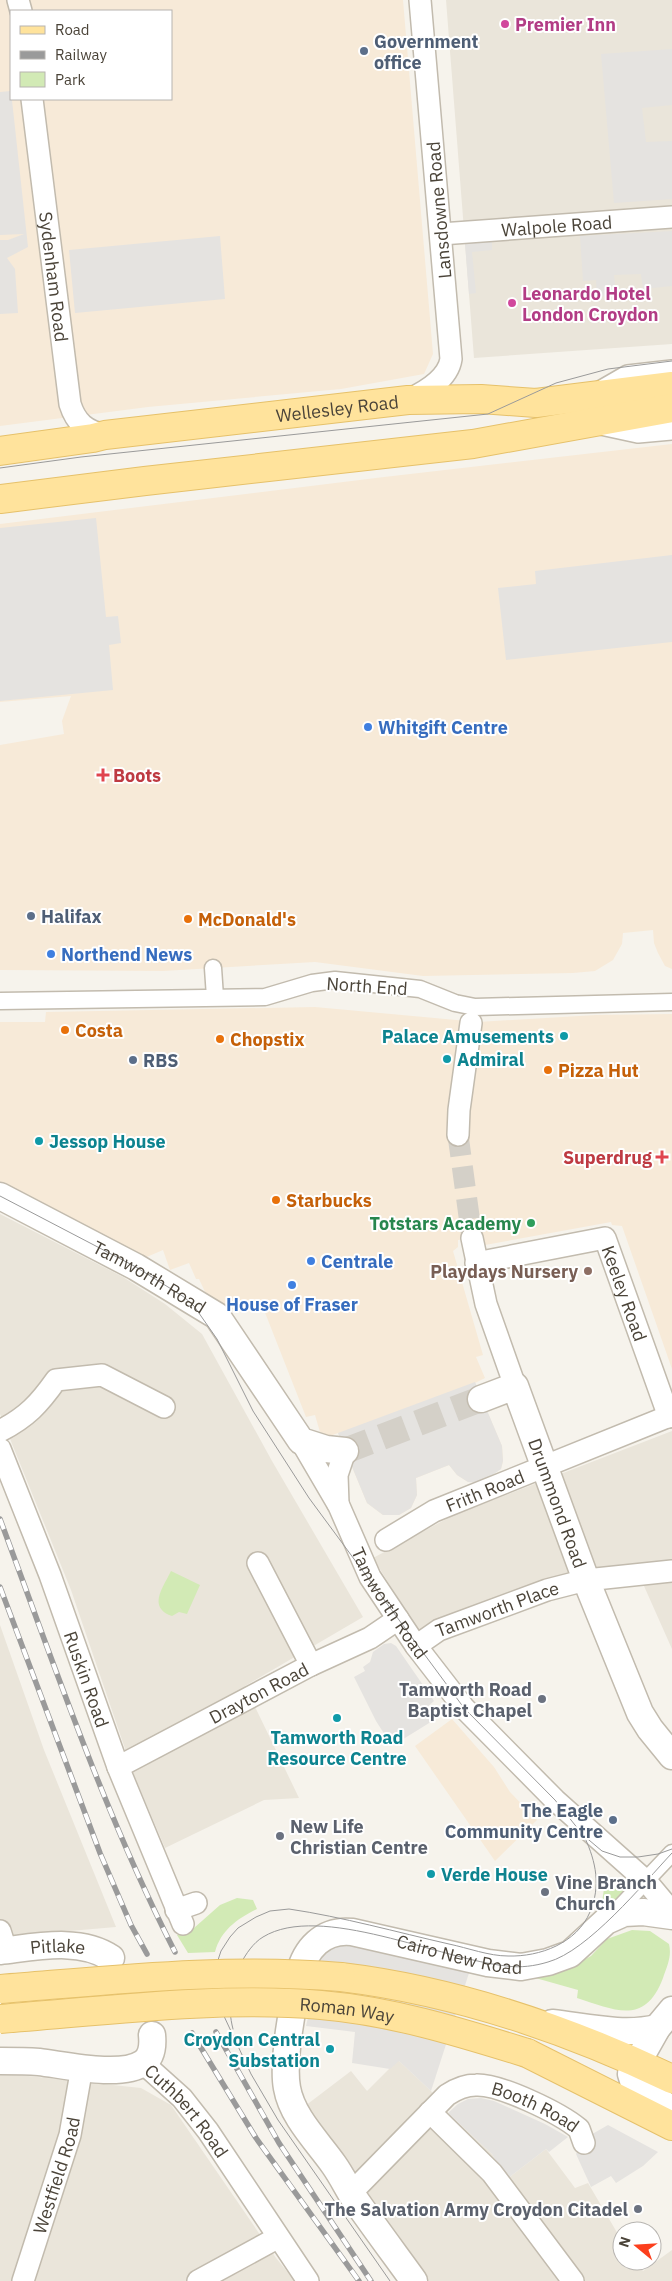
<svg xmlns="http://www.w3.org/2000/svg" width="672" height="2281" font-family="'IBM Plex Sans',sans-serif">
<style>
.residential{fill:#eae5da}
.commercial{fill:#f7ead8;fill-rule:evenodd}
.green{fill:#d2eab5}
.parking{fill:#e5e3e0}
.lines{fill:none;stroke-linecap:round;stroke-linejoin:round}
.minor-tunnel{stroke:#d4d0c8;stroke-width:21;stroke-dasharray:21 11;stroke-linecap:butt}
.tertiary-tunnel{stroke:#d4d0c8;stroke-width:26;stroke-dasharray:26 13;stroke-linecap:butt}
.pedestrian-casing{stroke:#c2bbae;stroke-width:19}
.minor-casing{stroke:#c2bbae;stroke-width:24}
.tertiary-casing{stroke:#c2bbae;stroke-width:29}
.primary-casing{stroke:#e6c16a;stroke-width:30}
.pedestrian{stroke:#fff;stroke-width:16}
.minor{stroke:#fff;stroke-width:21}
.tertiary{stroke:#fff;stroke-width:26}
.primary{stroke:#ffe39c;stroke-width:28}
.tram{stroke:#9a9a9a;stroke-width:1}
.rail-casing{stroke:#9a9a9a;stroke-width:5.5}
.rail{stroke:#fff;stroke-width:4;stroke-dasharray:11;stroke-linecap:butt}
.primary-bridge-casing{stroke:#e6c16a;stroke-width:30;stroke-linecap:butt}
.primary-bridge{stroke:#ffe39c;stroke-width:28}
.hotel-dot{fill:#d1479c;stroke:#fff;stroke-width:2}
.service-dot{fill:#5c6f8a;stroke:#fff;stroke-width:2}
.shop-dot{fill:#3f7fe0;stroke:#fff;stroke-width:2}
.health-dot{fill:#e0444e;stroke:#fff;stroke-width:2}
.food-dot{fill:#e8710a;stroke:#fff;stroke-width:2}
.culture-dot{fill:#0f9aa8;stroke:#fff;stroke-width:2}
.leisure-dot{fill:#2e9e5b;stroke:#fff;stroke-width:2}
.education-dot{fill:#8d6e63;stroke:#fff;stroke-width:2}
.worship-dot{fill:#6b7280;stroke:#fff;stroke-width:2}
.labels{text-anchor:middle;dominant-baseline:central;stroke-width:4;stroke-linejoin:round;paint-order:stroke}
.hotel-label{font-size:18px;font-weight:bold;fill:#b23c85;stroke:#fff;text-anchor:start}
.service-label{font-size:18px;font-weight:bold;fill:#4e5e75;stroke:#fff;text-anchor:start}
.street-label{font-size:18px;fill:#4b4439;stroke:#fff}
.shop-label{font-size:18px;font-weight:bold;fill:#366cbe;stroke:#fff;text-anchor:start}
.health-label{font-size:18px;font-weight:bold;fill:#be3a42;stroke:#fff;text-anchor:start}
.food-label{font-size:18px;font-weight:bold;fill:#c56008;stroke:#fff;text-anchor:start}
.culture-label{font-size:18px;font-weight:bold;fill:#0d838f;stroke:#fff;text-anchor:start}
.leisure-label{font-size:18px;font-weight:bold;fill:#27864d;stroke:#fff;text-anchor:end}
.education-label{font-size:18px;font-weight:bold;fill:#785e54;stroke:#fff;text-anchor:end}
.worship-label{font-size:18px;font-weight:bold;fill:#5b616d;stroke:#fff;text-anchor:end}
</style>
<rect width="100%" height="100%" fill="#f6f3ec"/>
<path class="residential" d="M446,0H672V344L474,358Z
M0,1214L123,1277L165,1304L202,1334L272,1461L363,1617L245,1686L299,1798L264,1800L165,1848L134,1775L71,1590L0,1414Z
M672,1431V1649L636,1568L419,1632L373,1558L454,1515Z
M0,1625L44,1750L116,1927L0,1937Z
M398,2060L431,2091L448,2113L492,2154L507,2179L546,2149L575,2188L588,2183L622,2241V2261H636L643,2271L672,2250V2281H429L305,2106L351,2071L367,2091Z
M0,2073L141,2088L171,2105L276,2258L295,2281H0Z"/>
<path class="commercial" d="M0,0H403L433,354L424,374L341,389L148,407L0,426ZM11,11H171V99H11Z
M672,444V969L665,966L658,953L654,943L653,930L623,933L622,944L613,960L595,971L573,973L423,976L315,962L163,971L0,970V745L64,734L62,721L71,696L0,702V524L384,477Z
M315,1007L478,1022L596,1015L672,1014V1369L622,1226L612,1225L611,1222L485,1245L482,1238L458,1240V1247L453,1251L483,1355L476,1357L485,1378L475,1383L502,1446L503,1461L501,1469L468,1482L457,1475L449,1465L416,1478L417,1495L411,1508L399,1515H383L367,1503L338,1433L322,1439L315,1415L306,1417L264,1310L241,1312L223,1306L207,1296L199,1279H196L189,1263L170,1270L163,1250L142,1259L0,1183V1022H45L46,1012Z
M452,1719L494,1767L510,1792L537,1820L495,1861L415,1746Z"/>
<path class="green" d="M171,1571L200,1585L187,1614L179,1612L172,1616C147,1607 163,1588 171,1571Z
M605,1882L620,1887L624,1891L612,1903L602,1902Z
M237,1898L253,1900L257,1909C237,1919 221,1930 215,1952L188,1953L177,1935L194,1928L220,1905Z
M632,1930L650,1931L669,1944C672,1957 667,1966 663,1978C645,2026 615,2010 577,1998L578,1990L532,1977L571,1967L591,1956L607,1939Z"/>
<path class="parking" d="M672,49V105L642,108L646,142L672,141V199L614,203L601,54Z
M11,91L28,247L7,258L15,269L18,313L0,314V240H8L24,234L0,235V92Z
M672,231V286L643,289L641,274L614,275L616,295L597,297L596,280L583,281L580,236Z
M220,236L225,299L75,313L69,250Z
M492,241V250L472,252L476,293L469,294L465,244Z
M96,518L106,617L118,616L121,643L109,645L113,690L0,701V528Z
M672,555V642L506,660L498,588L536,584L535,571Z
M475,1382L502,1446L503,1461L501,1469L481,1483L468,1482L457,1475L449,1465L416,1478L417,1495L411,1508L399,1515H383L367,1503L338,1433Z
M391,1643L396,1646L434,1701L425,1709L434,1720L392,1746L376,1721L354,1677L365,1671L363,1667L370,1662L373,1652L384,1644Z
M349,1944L469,1973L431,2091L399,2061L390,2069L352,2063L355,2032L306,2026L322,1957L328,1950L339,1945Z
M481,2098L494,2101L545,2124L568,2137L549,2152L546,2149L507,2179L492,2154L448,2113L458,2104L468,2099Z
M608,2125L658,2152L643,2166L616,2183L611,2176L591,2187L576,2154L587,2137Z"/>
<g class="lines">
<path class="minor-tunnel" d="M458,1135L472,1238"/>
<path class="tertiary-tunnel" d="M345,1451L481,1399"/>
<g class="pedestrian-casing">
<path id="pedestrian" d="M213,968L215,997
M0,1001L265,997L312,983L335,980L420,989L455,1003L475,1007L672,1002
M613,1915L672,1853"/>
</g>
<g class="minor-casing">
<g id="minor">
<path d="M18,0L21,11"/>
<path id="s1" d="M32,99L70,404C76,423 86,431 105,435"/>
<path id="s2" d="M441,234L672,217"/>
<path d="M602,391L628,376L672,371"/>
<path d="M408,400C425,392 448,379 451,359L420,0"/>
<path d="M601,424L638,432L672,429"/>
<path d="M458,1135L459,1110L471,1023"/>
<path d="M472,1238L486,1304L515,1386"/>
<path id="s3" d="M476,1263L605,1238L669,1417"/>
<path d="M0,1431C27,1417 39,1404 56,1380L102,1375L164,1407"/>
<path id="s4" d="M301,1441L339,1506L370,1577L416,1646L464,1708L555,1800L646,1881L672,1912"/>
<path id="s5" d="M0,1449L50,1575L118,1767L183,1924"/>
<path d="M338,1504L337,1475L345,1451"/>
<path id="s6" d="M386,1540L434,1511L672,1415"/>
<path d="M258,1563L311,1665"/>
<path id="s7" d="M416,1646L439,1630L547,1590L586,1580L672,1571"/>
<path id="s8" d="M118,1767L311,1665L370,1638L398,1619"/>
<path d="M176,1910L196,1903"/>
<path d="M0,1931L6,1950"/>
<path id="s9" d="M143,2063L182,2098L208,2131L308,2281"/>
<path d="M430,2112L492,2173L573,2281"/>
<path id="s10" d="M351,2193L447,2095C456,2089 465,2085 476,2085C500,2084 560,2113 579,2129L584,2143"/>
<path id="s11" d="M23,2281L70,2135L82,2067"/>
<path d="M198,2281L277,2238"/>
</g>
</g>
<g class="tertiary-casing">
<g id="tertiary">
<path id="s12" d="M0,1196L136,1267L217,1316L301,1441L326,1449L345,1451"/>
<path id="s13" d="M481,1399L515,1386L586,1580L640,1713L650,1729L672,1756"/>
<path id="s14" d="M0,1951C35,1947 80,1937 111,1958"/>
<path d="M672,2010L657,2028L631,2074L635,2087L672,2109"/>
<path d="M552,2023C587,2027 623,2036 657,2028"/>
<path d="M0,2061C13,2061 26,2061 39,2062C65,2065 121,2078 143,2063C152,2057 153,2045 152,2035"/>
<path d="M414,2281C393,2252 372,2224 352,2195C346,2185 341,2175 334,2165C318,2142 292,2117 287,2088C282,2062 293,2002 299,1975C305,1949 323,1929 352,1932L488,1963L521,1967L548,1962L570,1954L606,1921L624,1913L643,1912L672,1916"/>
</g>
</g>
<g class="primary-casing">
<g id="primary">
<path id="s15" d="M0,451L93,438L105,435L408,400L481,399L536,403L672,386"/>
<path d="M0,499L145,481L473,444L672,408"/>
<path d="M341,1977C457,1991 567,2029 672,2079"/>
<path d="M527,2053L672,2126"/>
</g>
</g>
<use href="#pedestrian" class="pedestrian"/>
<use href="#minor" class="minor"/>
<use href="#tertiary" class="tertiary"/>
<use href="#primary" class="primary"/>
<g class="tram">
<path d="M0,468L81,457L488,414L556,383L608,369L672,361"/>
<path d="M0,1196L136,1267L184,1297L194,1306L217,1339L253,1411L309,1498L464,1708L555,1800L583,1835L602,1851L620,1857H638L658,1854L672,1849"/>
<path id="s16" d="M233,2029C227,2006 230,1985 241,1963C246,1954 253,1943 263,1937C320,1902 442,1960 507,1966C520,1968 535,1966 548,1962C588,1951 643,1884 672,1853"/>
<path d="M390,2281L278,2120L251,2074L216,1999L214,1972L221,1951L230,1937L238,1928L256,1917L270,1911L289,1909C343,1917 396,1932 449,1944C468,1948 489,1956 508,1956C540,1957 577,1943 590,1912C601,1886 596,1862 585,1838"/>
</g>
<g class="rail-casing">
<path id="rail" d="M0,1519C54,1664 104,1813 175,1952
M0,1587L100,1853L131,1925L147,1954
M216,2032L279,2143L371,2281
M192,2033L256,2138L359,2281"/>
</g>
<use href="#rail" class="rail"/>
<g class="primary-bridge-casing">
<g id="primary-bridge">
<path d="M0,1989C114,1980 227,1967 341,1977"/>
<path id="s17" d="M0,2019C104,2011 217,1996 321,2005C392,2011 459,2032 527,2053"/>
</g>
</g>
<use href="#primary-bridge" class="primary-bridge"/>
</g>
<g class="hotel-dot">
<circle cx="505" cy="24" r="5"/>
<circle cx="512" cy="303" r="5"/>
</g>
<g class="service-dot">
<circle cx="364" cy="51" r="5"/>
<circle cx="31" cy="916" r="5"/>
<circle cx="133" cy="1060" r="5"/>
<circle cx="613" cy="1820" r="5"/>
</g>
<g class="shop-dot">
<circle cx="368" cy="727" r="5"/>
<circle cx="51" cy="954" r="5"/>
<circle cx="311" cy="1261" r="5"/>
<circle cx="292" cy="1285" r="5"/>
</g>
<g class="health-dot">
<path d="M100.5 767.5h5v5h5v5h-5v5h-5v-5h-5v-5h5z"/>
<path d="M659.5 1149.5h5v5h5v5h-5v5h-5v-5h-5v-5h5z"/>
</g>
<g class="food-dot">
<circle cx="188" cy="919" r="5"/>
<circle cx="65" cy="1030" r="5"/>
<circle cx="220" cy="1039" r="5"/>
<circle cx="548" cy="1070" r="5"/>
<circle cx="276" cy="1200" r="5"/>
</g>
<g class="culture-dot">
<circle cx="564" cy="1036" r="5"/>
<circle cx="447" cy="1059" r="5"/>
<circle cx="39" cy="1141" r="5"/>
<circle cx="337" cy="1718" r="5"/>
<circle cx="431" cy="1874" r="5"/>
<circle cx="330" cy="2049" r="5"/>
</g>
<circle class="leisure-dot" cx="531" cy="1223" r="5"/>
<circle class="education-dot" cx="588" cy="1271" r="5"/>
<g class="worship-dot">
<circle cx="542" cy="1699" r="5"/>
<circle cx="280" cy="1836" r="5"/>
<circle cx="545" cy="1892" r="5"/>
<circle cx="638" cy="2209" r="5"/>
</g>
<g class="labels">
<g class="hotel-label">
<text x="515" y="24">Premier Inn</text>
<text x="522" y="293">Leonardo Hotel<tspan x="522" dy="21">London Croydon</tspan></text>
</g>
<g class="service-label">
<text x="374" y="41">Government<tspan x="374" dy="21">office</tspan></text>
<text x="41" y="916">Halifax</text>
<text x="143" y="1060">RBS</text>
<text x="603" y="1810" text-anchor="end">The Eagle<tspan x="603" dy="21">Community Centre</tspan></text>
</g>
<g class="street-label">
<text transform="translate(439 210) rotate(-95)">Lansdowne Road</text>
<text stroke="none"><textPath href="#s2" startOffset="116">Walpole Road</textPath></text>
<text stroke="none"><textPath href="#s1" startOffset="179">Sydenham Road</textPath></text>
<text stroke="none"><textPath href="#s15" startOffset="340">Wellesley Road</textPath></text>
<text transform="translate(367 986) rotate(4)">North End</text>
<text stroke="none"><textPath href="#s12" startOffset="170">Tamworth Road</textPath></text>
<text stroke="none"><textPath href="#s3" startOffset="190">Keeley Road</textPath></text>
<text stroke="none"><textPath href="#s6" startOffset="111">Frith Road</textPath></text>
<text stroke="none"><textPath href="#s13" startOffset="161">Drummond Road</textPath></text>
<text stroke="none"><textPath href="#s4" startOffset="185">Tamworth Road</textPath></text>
<text stroke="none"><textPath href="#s7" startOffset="90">Tamworth Place</textPath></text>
<text stroke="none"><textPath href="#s5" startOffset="246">Ruskin Road</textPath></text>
<text stroke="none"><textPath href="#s8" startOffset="159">Drayton Road</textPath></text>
<text stroke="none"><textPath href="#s14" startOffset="58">Pitlake</textPath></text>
<text stroke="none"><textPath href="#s16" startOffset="304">Cairo New Road</textPath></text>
<text stroke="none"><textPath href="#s17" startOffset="348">Roman Way</textPath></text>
<text stroke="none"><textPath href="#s10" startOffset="232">Booth Road</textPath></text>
<text stroke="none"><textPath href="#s9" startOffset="65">Cuthbert Road</textPath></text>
<text stroke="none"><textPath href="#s11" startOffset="111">Westfield Road</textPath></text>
</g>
<g class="shop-label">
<text x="378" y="727">Whitgift Centre</text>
<text x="61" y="954">Northend News</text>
<text x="321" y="1261">Centrale</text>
<text x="292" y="1304" text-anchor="middle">House of Fraser</text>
</g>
<g class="health-label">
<text x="113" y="775">Boots</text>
<text x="652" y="1157" text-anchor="end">Superdrug</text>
</g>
<g class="food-label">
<text x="198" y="919">McDonald's</text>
<text x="75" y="1030">Costa</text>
<text x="230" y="1039">Chopstix</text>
<text x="558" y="1070">Pizza Hut</text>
<text x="286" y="1200">Starbucks</text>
</g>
<g class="culture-label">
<text x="554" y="1036" text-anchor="end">Palace Amusements</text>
<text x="457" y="1059">Admiral</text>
<text x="49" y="1141">Jessop House</text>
<text x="337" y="1737" text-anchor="middle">Tamworth Road<tspan x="337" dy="21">Resource Centre</tspan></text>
<text x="441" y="1874">Verde House</text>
<text x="320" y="2039" text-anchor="end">Croydon Central<tspan x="320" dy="21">Substation</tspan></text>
</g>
<g class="leisure-label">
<text x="521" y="1223">Totstars Academy</text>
</g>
<g class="education-label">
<text x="578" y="1271">Playdays Nursery</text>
</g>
<g class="worship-label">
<text x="532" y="1689">Tamworth Road<tspan x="532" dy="21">Baptist Chapel</tspan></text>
<text x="290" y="1826" text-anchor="start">New Life<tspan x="290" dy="21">Christian Centre</tspan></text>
<text x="555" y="1882" text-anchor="start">Vine Branch<tspan x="555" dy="21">Church</tspan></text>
<text x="628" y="2209">The Salvation Army Croydon Citadel</text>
</g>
</g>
<rect x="10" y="10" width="162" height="90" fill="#ffffff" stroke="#b7b4b0"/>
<rect x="20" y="26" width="25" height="8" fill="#ffe39c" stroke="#b7b4b0"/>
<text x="55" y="35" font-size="15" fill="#4b4439">Road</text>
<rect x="20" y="51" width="25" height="8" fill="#9a9a9a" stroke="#b7b4b0"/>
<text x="55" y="60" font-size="15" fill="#4b4439">Railway</text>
<rect x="20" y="72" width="25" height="15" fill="#d2eab5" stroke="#b7b4b0"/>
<text x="55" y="85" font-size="15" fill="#4b4439">Park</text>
<g transform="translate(637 2246) rotate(288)"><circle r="24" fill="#ffffff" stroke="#b7b4b0"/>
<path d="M0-4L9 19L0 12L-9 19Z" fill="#fc3f1d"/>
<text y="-8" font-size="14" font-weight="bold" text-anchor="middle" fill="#4b4439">N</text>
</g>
</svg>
